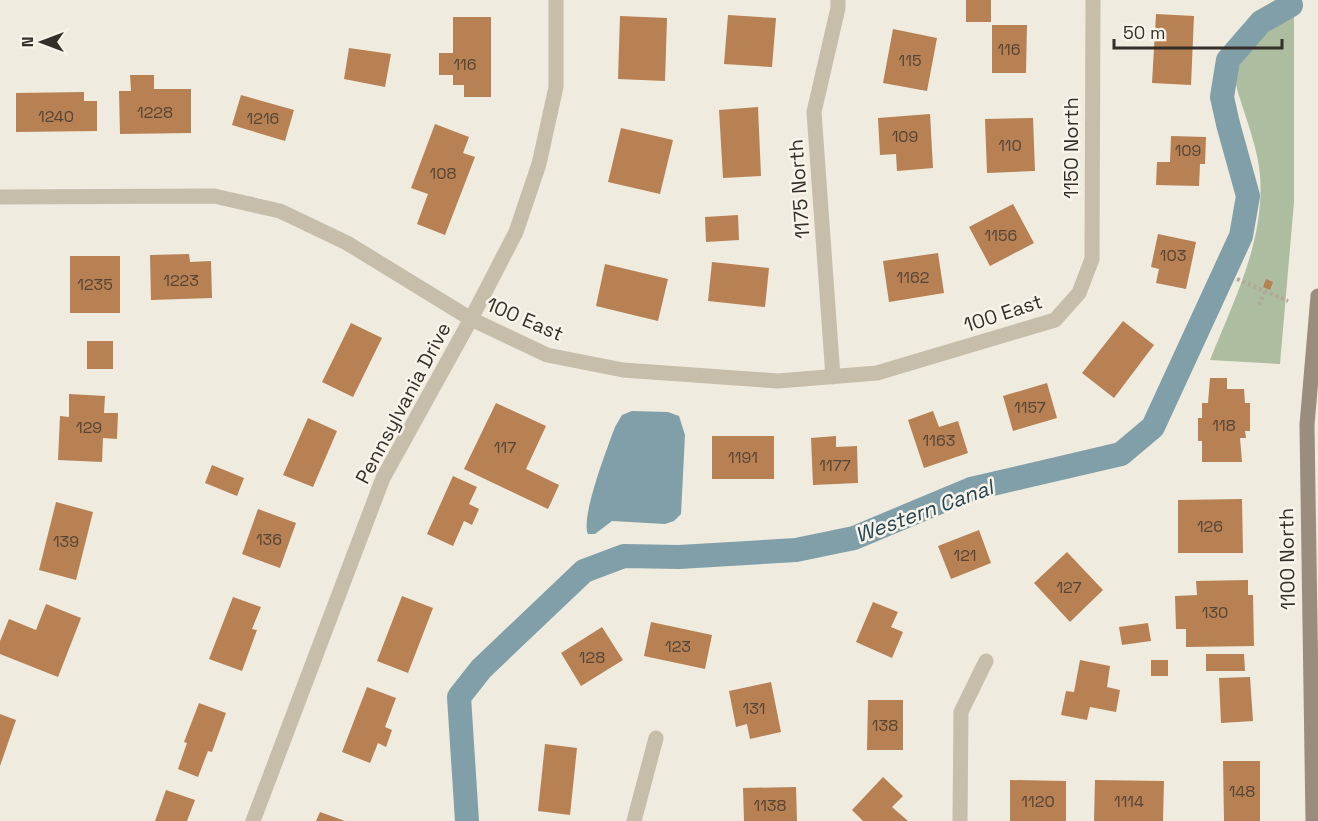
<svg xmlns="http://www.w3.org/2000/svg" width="1318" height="821" font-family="'Space Grotesk',sans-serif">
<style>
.green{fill:#adbda0}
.water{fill:#809fa9}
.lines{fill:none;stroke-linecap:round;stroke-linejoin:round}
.canal{stroke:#809fa9;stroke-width:24}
.building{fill:#b78154}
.path{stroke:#b2a896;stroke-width:4;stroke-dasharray:3 3;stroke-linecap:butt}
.street{stroke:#c6bdab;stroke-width:15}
.secondary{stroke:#9a8d7d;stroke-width:15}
.labels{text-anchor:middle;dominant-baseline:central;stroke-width:5;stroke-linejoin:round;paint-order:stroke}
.number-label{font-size:16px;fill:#564434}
.street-label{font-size:20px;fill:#352f29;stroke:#f8f4ea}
.water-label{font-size:21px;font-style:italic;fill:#244551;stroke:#f8f4ea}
</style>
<rect width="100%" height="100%" fill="#efebde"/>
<path class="green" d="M1294,8V202L1280,364L1210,360C1234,300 1265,241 1260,175C1258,152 1250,130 1243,108C1240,98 1234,84 1236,73C1239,56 1280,21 1294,8Z"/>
<path class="water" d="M632,411L668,412L679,416L685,435L681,514L674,521L665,524L612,521L595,534H588C580,518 608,446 615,427L622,415Z"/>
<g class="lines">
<path class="canal" d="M467,821L459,697L481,669L584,571L624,556L679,557L796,550L854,538L971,489L1121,454L1153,427L1241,236L1248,196L1228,124L1222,97L1228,60L1261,22L1291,5"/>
</g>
<path class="building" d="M966,0H991V22H966Z
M1156,14L1194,16L1191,85L1152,83Z
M728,15L776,18L772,67L724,64Z
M620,16L667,18L665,81L618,79Z
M453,17H491V97H464V85H453V75H439V53H453Z
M992,25H1027L1026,73H992Z
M893,29L937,38L927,91L883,83Z
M349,48L391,54L385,87L344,79Z
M130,75H154V89H191V133L120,134L119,91H131Z
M84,92V101H97V131L16,132V93Z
M241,95L294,110L285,141L232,125Z
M758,107L761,176L723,178L719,110Z
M930,114L933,168L897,171L896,154L880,155L878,118Z
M1033,118L1035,171L987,173L985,119Z
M435,124L469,137L463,153L475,157L445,235L417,224L428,194L411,188Z
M621,128L673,140L660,194L608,182Z
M1171,136L1206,137L1205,164H1200L1199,186L1156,185L1157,162H1170Z
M1013,204L1034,243L990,266L969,227Z
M738,215L739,240L706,242L705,217Z
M1158,234L1196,242L1186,289L1156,283L1159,269L1151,267Z
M938,253L944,293L889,302L883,261Z
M189,254L190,262L211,261L212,298L151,300L150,255Z
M70,256H120V313H70Z
M712,262L769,268L765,307L708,301Z
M605,264L668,279L658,321L596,306Z
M1266,279L1273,282L1270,290L1263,287Z
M1123,321L1154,345L1114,398L1082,373Z
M351,323L382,338L353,397L322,382Z
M87,341H113V369H87Z
M1210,378H1227V389H1244L1245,403H1250V431H1245L1246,438H1240L1242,462H1202V441H1198V418H1202V403H1208Z
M1047,383L1057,418L1013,431L1003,396Z
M69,394L105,396L104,413H118L117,439L103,438L102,462L58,460L60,416L69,417Z
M496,403L546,426L526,469L559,485L548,509L464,469Z
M933,411L939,427L958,421L968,453L924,468L908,420Z
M308,418L337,431L313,487L283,475Z
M712,436H774V479H712Z
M836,436V447L857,446L858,483L813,485L811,438Z
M212,465L244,478L237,496L205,483Z
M453,476L477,487L469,504L479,509L472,525L464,521L453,546L427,534Z
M1242,499L1243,553H1178V500Z
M56,502L93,512L76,580L39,570Z
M258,509L296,523L280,568L242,554Z
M979,530L991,563L951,579L938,546Z
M1067,552L1103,590L1070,622L1034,583Z
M1248,580V595H1253L1254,646L1186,647V629H1176L1175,596L1197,595L1196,581Z
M402,596L433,608L408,673L377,661Z
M233,597L261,607L252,629L257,630L242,671L209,659Z
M873,602L898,612L891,627L903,632L892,658L856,642Z
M46,604L81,618L58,677L0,654V641L9,619L36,630Z
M651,622L712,635L705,669L644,656Z
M1148,623L1151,641L1122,645L1119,627Z
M602,627L623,660L581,686L561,653Z
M1206,654H1244L1245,671H1206Z
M1080,660L1110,666L1107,687L1120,690L1116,712L1090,707L1087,720L1061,715L1066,691L1074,692Z
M1151,660H1168V676H1151Z
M1250,677L1253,721L1221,723L1219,678Z
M771,682L781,732L750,739L747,724L736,727L729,691Z
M367,687L396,698L385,727L392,730L386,747L378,743L370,763L342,752Z
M868,700H903V750H867Z
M199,703L226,713L212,752L208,751L198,777L178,769L187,743L184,742Z
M0,714L16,720L0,766Z
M545,744L577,748L570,815L538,811Z
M1223,761H1260V821H1224Z
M883,777L903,796L892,807L908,821H863L852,810Z
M1010,780L1066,781V821H1010Z
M1095,780L1164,781L1163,821H1094Z
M796,787L797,821H744L743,788Z
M166,790L195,800L187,821H155Z
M320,812L345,821H316Z"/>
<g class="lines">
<path class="path" d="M1237,279L1288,301
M1259,305L1265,291"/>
<path class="street" d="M0,197L214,196L280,211L347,243L471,319L547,355L623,370L778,381L877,373L1055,320L1079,293L1092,259L1093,0
M833,377L814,112L838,8V0
M253,821L383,478L471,319L516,232L539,164L556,87V0
M634,821L656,738
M960,821L961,712L986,661"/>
<path class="secondary" d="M1313,821L1307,425L1318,296"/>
</g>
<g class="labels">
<g class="number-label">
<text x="1009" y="49">116</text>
<text x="910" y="60">115</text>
<text x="465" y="64">116</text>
<text x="155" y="112">1228</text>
<text x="56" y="116">1240</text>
<text x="263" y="118">1216</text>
<text x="905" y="136">109</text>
<text x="1010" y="145">110</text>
<text x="1188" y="150">109</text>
<text x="443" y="173">108</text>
<text x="1001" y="235">1156</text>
<text x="1173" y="255">103</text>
<text x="913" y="277">1162</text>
<text x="181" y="280">1223</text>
<text x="95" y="284">1235</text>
<text x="1030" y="407">1157</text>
<text x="1224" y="425">118</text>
<text x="89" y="427">129</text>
<text x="939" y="440">1163</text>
<text x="505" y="447">117</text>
<text x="743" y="457">1191</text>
<text x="835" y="465">1177</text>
<text x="1210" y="526">126</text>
<text x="269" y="539">136</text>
<text x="66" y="541">139</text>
<text x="965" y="555">121</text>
<text x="1069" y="587">127</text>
<text x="1215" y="612">130</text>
<text x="678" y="646">123</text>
<text x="592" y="657">128</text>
<text x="754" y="708">131</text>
<text x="885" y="725">138</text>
<text x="1242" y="791">148</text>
<text x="1038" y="801">1120</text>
<text x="1129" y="801">1114</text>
<text x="770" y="805">1138</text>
</g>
<g class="street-label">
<text transform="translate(1071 148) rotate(-90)">1150 North</text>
<text transform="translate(799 189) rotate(-94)">1175 North</text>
<text transform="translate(1003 313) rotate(-18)">100 East</text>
<text transform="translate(525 319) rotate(23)">100 East</text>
<text transform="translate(403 403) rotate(-62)">Pennsylvania Drive</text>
<text transform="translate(1287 559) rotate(-91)">1100 North</text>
</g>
<g class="water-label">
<text transform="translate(924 511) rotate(-20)">Western Canal</text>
</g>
</g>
<g transform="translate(42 42) rotate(270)" stroke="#f8f4ea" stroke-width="4.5" paint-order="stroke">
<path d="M0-4.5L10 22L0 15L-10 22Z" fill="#352f29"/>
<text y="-9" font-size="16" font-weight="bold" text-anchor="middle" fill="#352f29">N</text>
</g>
<path d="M1114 39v9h168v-9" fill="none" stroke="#352f29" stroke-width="3"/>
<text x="1123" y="39" font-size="18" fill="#352f29" stroke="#f8f4ea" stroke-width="4.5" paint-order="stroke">50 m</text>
</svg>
